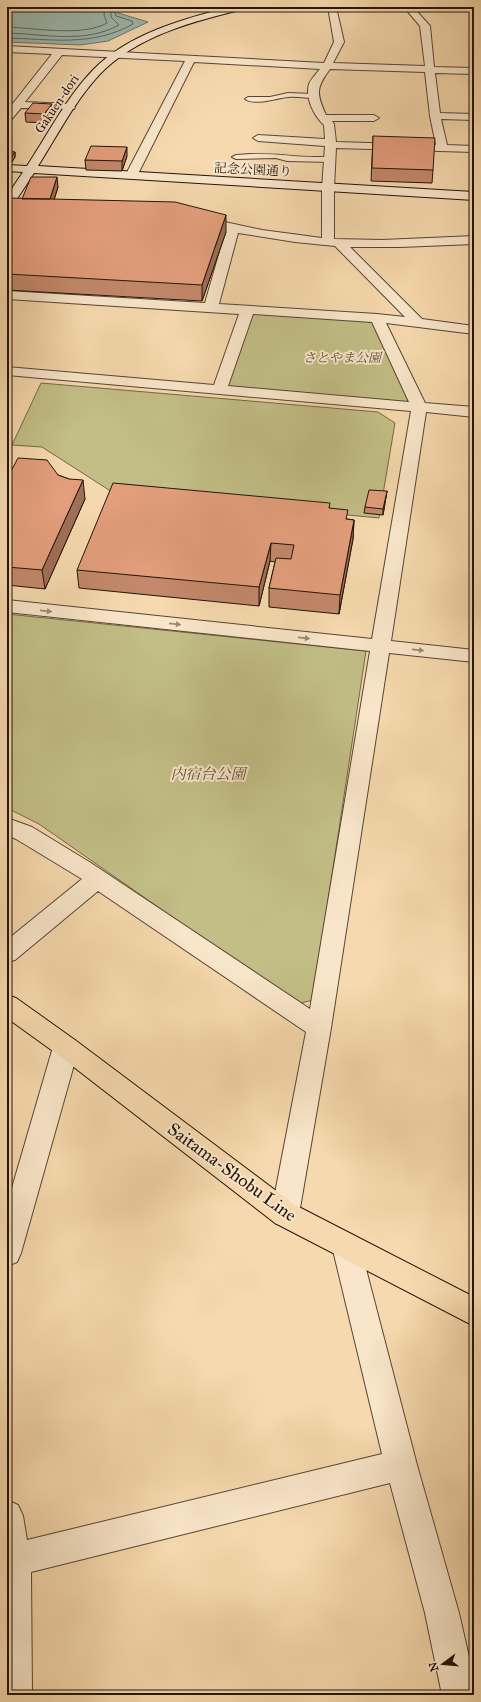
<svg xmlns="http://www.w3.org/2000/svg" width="481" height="1702" font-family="'IM FELL Great Primer','Noto Serif JP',serif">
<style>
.green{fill:#c2be86;stroke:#726948}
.water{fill:#9db9b0;stroke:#6c776e}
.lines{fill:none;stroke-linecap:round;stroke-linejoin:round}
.shore{stroke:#60665e;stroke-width:1}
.lane-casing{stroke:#584534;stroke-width:2}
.street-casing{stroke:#584534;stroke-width:2}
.secondary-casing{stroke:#23140b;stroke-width:2}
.primary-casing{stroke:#23140b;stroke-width:2}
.lane{fill:#f9e6ca;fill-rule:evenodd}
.street{fill:#f9e6ca;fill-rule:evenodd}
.secondary{fill:#f9e6ca;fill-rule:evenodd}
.primary{fill:#f6d9ae;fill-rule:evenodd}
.wall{fill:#c3886b;stroke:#23140b}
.shaded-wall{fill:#9f6f57;stroke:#23140b}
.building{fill:#e39e7c;stroke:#23140b}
.oneway{fill:#998874}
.labels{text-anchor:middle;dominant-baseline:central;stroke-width:4;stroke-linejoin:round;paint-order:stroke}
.far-street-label{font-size:13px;fill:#23140b;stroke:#f9e6ca}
.far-park-label{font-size:13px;font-style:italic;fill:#5b5036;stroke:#f9e6ca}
.park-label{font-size:15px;font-style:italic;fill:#5b5036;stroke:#f9e6ca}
.near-street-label{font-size:18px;fill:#23140b;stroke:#f9e6ca}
</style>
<rect width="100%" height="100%" fill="#f6d9ae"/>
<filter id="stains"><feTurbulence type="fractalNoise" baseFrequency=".005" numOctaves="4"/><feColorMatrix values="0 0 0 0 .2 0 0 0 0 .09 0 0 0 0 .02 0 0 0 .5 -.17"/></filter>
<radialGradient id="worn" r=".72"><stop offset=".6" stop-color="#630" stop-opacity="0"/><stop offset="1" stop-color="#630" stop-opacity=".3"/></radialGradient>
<path class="green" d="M247,311L377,318L419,407L219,390Z
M41,383L378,412L395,423L379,518L112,492L42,447L12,445Z
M7,614L366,651L313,1000L297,1004L39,824L7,808Z"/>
<path class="water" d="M7,7H122L118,13L148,22L108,41L80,45L7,42Z"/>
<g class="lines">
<path class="shore" d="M7,27C36,28 82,37 107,23L104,15L105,7
M7,33C44,34 85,44 119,25L111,17V7
M7,38C52,39 92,47 133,24L132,21L116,16L115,12L117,7"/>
<g class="lane-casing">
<path id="lane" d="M288,93L314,94L317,96L314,98C306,98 297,96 288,97C277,98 255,106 245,99L248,97H270Z
M251,154C273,153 293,157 315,157C321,157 329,156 334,160L330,162L287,161L276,158L236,159L232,157L236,155Z"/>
</g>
<g class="street-casing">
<path id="street" d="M328,7H336L344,42L333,63L425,66L420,26L404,7H413L430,26L434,67L474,68V74L435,73L440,113L474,114V120L441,119L447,145L474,146V152L336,148L334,188V239L382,240L474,236V244L400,247H350L422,319L474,326V334L386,323L425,403L474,407V417L426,412L391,641L474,650V662L389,653L331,1028L299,1214L295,1223L285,1227L275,1223L271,1214L306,1032L98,891L15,960L7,962V940L82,879L16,839L7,835V818L32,827L91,863L310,1009L370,651L7,612V600L372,639L411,411L7,375V367L214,385L239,314L7,299V291L205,303L226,230L193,223L191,220L193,217L197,216L262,230L322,238V188L325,146L258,141L253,138L258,135L325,139L324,125C314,116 305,98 309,84C311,79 317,73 320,69L194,62L137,176L135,178H127L125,176L185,61L62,55L25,102L70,104L75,107L74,109L21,108L11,120L7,121V111L52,54L7,52V46L324,63L334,42ZM330,69L425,72L430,116L436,145L336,142L334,124L332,121H374L379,118L374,115H326C316,93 316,88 330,69ZM238,233L295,242L335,246L405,317L377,314L219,304ZM253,314L372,322L409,402L228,386Z
M66,1037L75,1040L79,1047L21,1253L17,1262L7,1266V1205L53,1047L57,1040Z
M346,1233L356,1237L360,1246L417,1465L459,1613L474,1679V1695H442L425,1613L390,1483L31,1572L32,1695H7V1500L18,1505L23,1516L27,1540L382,1454L332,1246L336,1237Z"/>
</g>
<g class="secondary-casing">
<path id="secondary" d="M230,7H245L244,9C194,21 136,36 99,75C74,102 57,136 38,166L474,192V200L34,173L11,208L7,209V196L23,172L7,171V165L27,166C48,134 66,98 93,70C128,34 183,19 230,7Z"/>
</g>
<g class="primary-casing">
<path id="primary" d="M7,995L16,998L75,1040L295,1205L474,1297V1326L275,1223L57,1054L7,1018Z"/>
</g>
<use href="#lane" class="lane"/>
<use href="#street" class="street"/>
<use href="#secondary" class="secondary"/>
<use href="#primary" class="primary"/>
</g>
<path class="wall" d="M52,104V113L45,123L26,122L25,113Z
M373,136L433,170L432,183L371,181Z
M7,152H15V157L10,165H7Z
M127,156L122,171L86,170L85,160Z
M58,187L54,200L226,232L202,301L7,290V201L22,199Z
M474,343V359L470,355L471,344Z
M58,475L69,479L85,499L45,589L7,585V479Z
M387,491L383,515L364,513L365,507Z
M330,508L347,519L354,520L353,539L339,614L269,607V588L275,562L270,561L259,606L79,588L77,570Z"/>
<path class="shaded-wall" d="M52,104V113L45,123L44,114Z
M127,147V156L122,171V161Z
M15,152V157L10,165L9,160Z
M57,177L58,187L51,209L50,199Z
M226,215V232L202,301V285Z
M83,480L85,499L45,589L42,570Z
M387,491L383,515V509Z
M354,520L353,539L339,614L340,595Z
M271,543L270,561L259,606V587Z"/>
<path class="building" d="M33,103L52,104L44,114L25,113Z
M373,136L435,138L433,170L372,168Z
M91,146L127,147L122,161L85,160Z
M7,152H15L9,160H7Z
M31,177H57L50,199H22Z
M9,198L175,202L226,215L202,285L7,274V201Z
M18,458L47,460L58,475L69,479L83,480L42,570L7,567V479Z
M113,483L330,503L329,508L348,510L346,519L354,520L340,595L269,588L276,558L291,559L294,545L271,543L259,587L77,570Z
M369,490L387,491L383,509L365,507Z"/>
<defs><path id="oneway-solid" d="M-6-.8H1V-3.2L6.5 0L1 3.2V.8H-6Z"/></defs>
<g class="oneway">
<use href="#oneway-solid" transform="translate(46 611) rotate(6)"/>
<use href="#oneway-solid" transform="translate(175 624) rotate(6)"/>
<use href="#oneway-solid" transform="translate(304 638) rotate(6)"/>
<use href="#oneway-solid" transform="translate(418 650) rotate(6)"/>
</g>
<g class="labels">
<g class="far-street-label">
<text transform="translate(57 104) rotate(-56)">Gakuen-dori</text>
<text transform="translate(253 170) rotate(3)">記念公園通り</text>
</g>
<g class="far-park-label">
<text x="342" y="358">さとやま公園</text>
</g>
<g class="park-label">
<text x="208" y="774">内宿台公園</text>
</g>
<g class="near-street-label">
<text transform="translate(232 1172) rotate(36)">Saitama-Shobu Line</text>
</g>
</g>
<rect width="481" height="1702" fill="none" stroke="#f6d9ae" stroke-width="24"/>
<rect x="8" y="8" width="465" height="1686" fill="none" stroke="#23140b" stroke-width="2"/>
<rect x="12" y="12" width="457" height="1678" fill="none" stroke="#23140b"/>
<g transform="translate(443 1664) rotate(254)" stroke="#f9e6ca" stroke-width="3" paint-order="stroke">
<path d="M0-3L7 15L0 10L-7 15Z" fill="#23140b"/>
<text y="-6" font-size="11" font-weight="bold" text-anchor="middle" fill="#23140b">N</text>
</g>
<rect width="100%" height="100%" filter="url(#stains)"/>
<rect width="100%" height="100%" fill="url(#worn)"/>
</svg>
